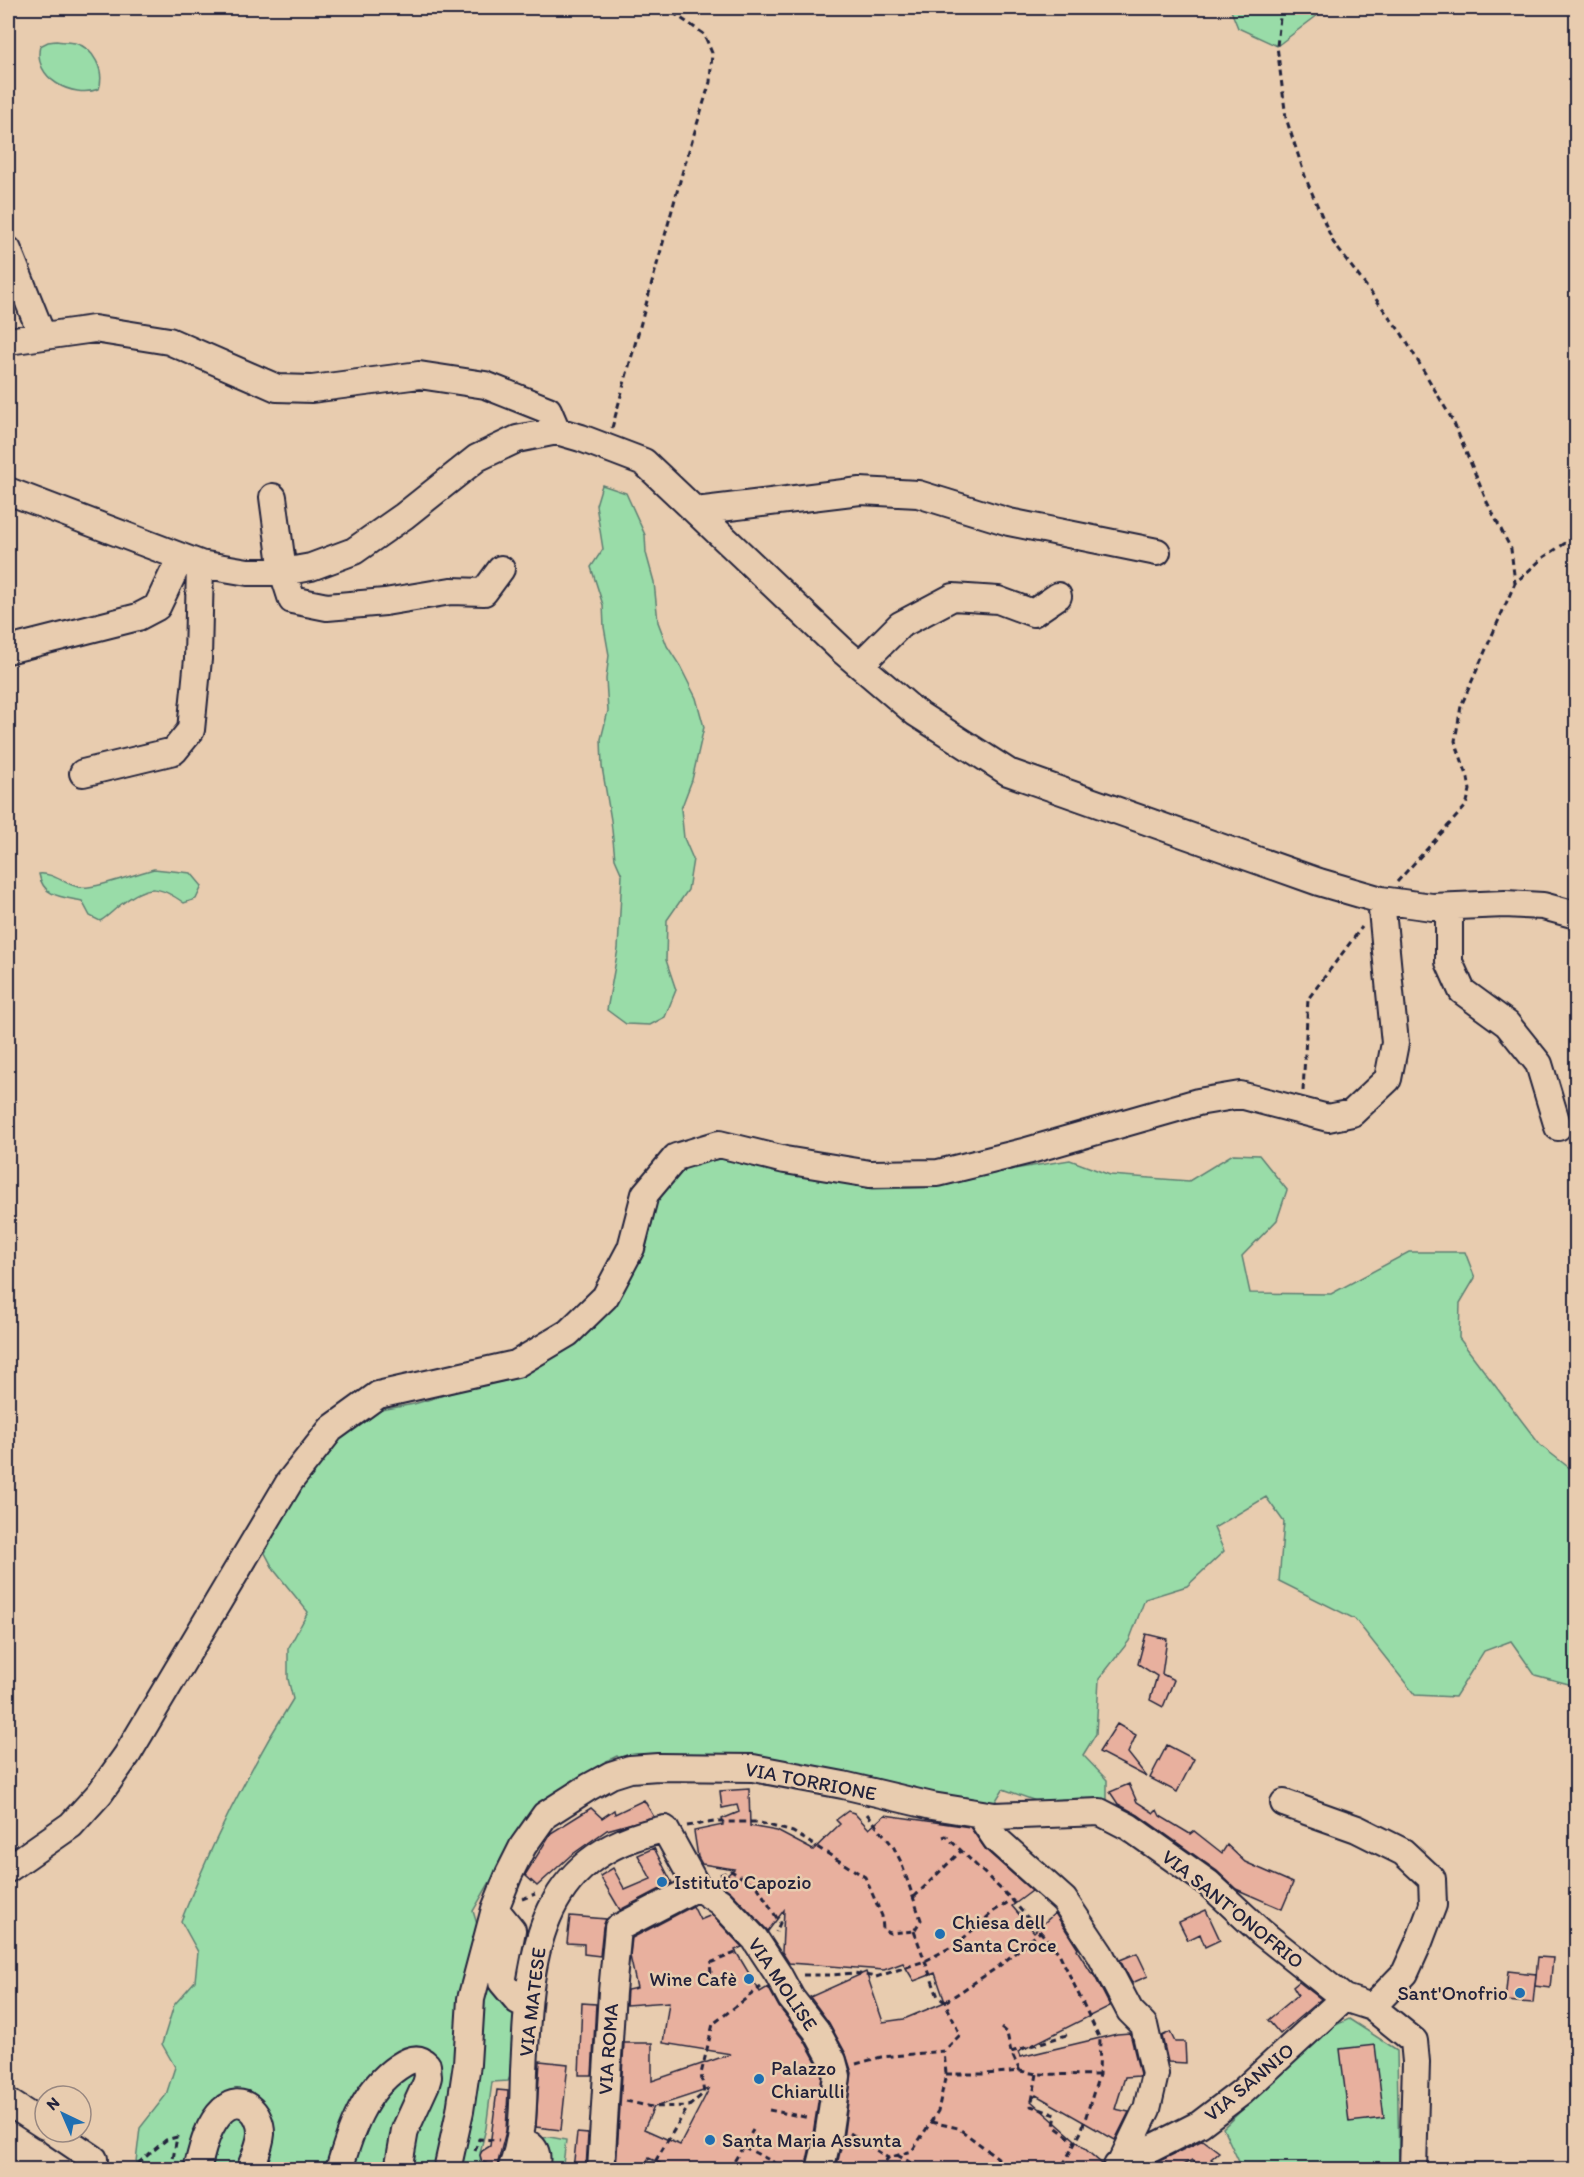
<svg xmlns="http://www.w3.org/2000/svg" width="1584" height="2177" font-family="Itim,sans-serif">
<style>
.green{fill:#99dca8;stroke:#5e7f72;stroke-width:1.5}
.building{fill:#e8b09e;stroke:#22223b;stroke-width:1.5;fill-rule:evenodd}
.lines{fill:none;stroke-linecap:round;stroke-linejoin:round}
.minor-casing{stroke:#22223b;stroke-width:30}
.path{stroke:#22223b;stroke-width:3;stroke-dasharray:6 4.5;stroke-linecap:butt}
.minor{stroke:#e8ccaf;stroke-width:26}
.poi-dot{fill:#1f6fb2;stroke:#e8ccaf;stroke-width:2}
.labels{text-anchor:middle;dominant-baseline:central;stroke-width:5;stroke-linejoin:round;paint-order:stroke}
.street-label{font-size:20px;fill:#22223b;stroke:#e8ccaf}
.poi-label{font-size:20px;fill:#22223b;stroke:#e8ccaf;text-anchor:start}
</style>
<rect width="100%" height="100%" fill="#e8ccaf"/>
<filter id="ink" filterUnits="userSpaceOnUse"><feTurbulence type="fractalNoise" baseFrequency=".0167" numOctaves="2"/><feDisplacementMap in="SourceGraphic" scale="12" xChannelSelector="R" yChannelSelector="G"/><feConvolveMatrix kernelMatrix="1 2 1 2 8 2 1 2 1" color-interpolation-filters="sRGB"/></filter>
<g filter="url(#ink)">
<path class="green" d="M1230,8H1327L1277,46L1238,28Z
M56,41C62,42 69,42 75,43C94,48 105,71 99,89C72,99 32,78 40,46L48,42Z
M602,485L626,493L645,535L646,553L654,582L658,622L667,646L680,666L696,698L704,727L692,780L681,809L684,838L693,859L688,890L667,920L666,960L676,990L665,1017L650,1025L626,1024L607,1010L618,949L622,875L615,859L611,820L602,767L601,739L608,711L606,679L609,655L604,627L603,605L591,567L603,549L596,505Z
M154,869L191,873L202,886L196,899L184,903C159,885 148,884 123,903C114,909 109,916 100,921L90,916L82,901C62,897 43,897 39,874C52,872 66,885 79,887C93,890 138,873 154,869Z
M1233,1154L1259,1155L1287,1190L1277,1220L1242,1256L1250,1293L1331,1294L1409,1252H1465L1475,1278L1460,1303L1459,1338L1540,1445L1576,1473V1686L1535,1675L1511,1641L1484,1651L1455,1697L1415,1695L1355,1619L1279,1581L1284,1522L1266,1497L1214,1528L1224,1551L1187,1586L1145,1599L1129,1641L1099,1679L1096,1734L1083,1755L1107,1780V1804L1085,1803L1082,1798L1036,1801L1003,1789L995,1802L921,1797L922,1790L789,1768L621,1760L617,1756L601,1764V1769L498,1868L473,1911L481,1937L526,1969L512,2072L508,2081L492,2082L486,2128L480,2153L481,2169L135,2170L140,2128L166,2095L175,2067L162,2044L174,2005L195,1981L198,1952L181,1921C211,1844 249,1769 293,1699L288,1679V1649L308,1612L274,1570L265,1553L287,1508L315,1469L341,1438L370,1412L414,1404L461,1390L518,1378L565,1350L616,1303L645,1252L657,1201L685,1167L728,1157L792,1173L873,1189L936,1187L1014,1169L1070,1160L1110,1175L1189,1181Z
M1349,2019L1397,2050L1399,2169H1236L1240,2164L1223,2128L1327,2029Z
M550,2137L566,2140L563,2164L554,2169L517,2170L536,2139Z"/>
<path class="building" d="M1146,1634L1167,1639L1162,1674L1174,1680L1163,1707L1150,1700L1157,1676L1138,1664Z
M1117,1724L1136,1735L1128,1753L1147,1777L1099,1752Z
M1167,1745L1194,1759L1177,1792L1150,1778Z
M1129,1784L1137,1802L1154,1813L1157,1810L1160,1816L1190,1834L1194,1831L1222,1853L1227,1845L1245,1862L1293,1883L1282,1909L1236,1889L1217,1871L1138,1815L1118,1804L1110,1792Z
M749,1789L750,1826L777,1831L813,1850L840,1824L836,1820L848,1811L854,1813L869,1829L885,1815L970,1827L986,1850L1032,1891L1012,1906L1034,1932L1055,1913L1078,1949L1077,1950L1092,1974L1093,1973L1110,2006L1018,2052L1020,2057L1117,2034L1130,2033L1140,2074L1139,2076L1125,2077L1115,2109L1129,2112L1115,2140L1036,2095L1031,2101L1102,2164L1103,2169H836L843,2139L852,2073L846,2054L829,2023L810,1997L866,1972L883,2022L904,2019L945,2002L935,1973L914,1981L903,1963L884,1970L789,1963L782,1952L784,1910L768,1931L731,1892L719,1883L734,1869L702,1864L698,1857L694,1831L723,1825L722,1819L739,1812L737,1805L722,1808L720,1791Z
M644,1800L654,1817L607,1830L570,1856L537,1886L525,1875L551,1833L591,1808L602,1818L614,1810L615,1814Z
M654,1848L672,1883L620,1910L600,1876L613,1868L625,1890L651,1879L638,1855Z
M693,1906L700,1920L712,1915L742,1947L735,1950L760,1992L768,1987L779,2007L803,2038L819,2067L822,2077L813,2134L805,2169H701L690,2164L687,2169H672L649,2158L644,2169H616L624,2043H652V2081L731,2054L663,2043L669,2002L626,2005L627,1990L637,1988L630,1956L632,1938ZM709,2089L680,2145L644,2129L654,2107Z
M1206,1910L1220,1940L1205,1947L1200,1934L1188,1940L1179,1922Z
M570,1916L606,1919L603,1927L600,1956L584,1954V1944L567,1943Z
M1137,1953L1148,1976L1132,1983L1120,1960Z
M1538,1957L1553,1958L1550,1988L1535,1986Z
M1508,1971L1536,1974L1533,2003L1505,2001Z
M1299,1982L1321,1999L1280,2034L1268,2020L1298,1995L1293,1987Z
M582,2003L596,2004L592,2075H579Z
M1170,2032L1175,2042H1185L1186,2063L1168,2062L1162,2036Z
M1375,2045L1384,2118L1349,2122L1340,2049Z
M540,2061L568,2064L561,2130L536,2127Z
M497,2090L508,2091L506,2131L497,2166L482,2162L480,2155L482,2151L490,2146Z
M577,2133L588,2134L586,2169H573Z
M1203,2140L1219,2152L1211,2159L1224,2169H1202L1192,2160L1176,2169H1143Z"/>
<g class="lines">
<g class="minor-casing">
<path id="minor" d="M8,250L42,335
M8,341L94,329L169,341L277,388L312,389L419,375L485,385L548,410L557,431
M8,491L200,564L248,572H283L311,567L354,551L404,516L477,458L517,439L557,431L581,438L644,462L842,650L916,713L1008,772L1319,882L1381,900L1432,907L1505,904L1543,906L1576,915
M273,497L283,572L292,600L327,607L385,602L451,591L484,592L501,569
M696,511L860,491L918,494L1009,522L1157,552
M8,650L138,617L157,607L181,557
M860,665L900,625L953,597L998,600L1033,613L1058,596
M83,773L174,751L191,730L198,659L200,564
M1449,907V962L1462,991L1507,1024L1539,1064L1558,1127
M1284,1803L1357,1829L1403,1852L1432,1879L1433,1905L1419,1942L1405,1973L1372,2007
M979,1814L996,1839L1064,1900L1100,1954L1130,2011L1144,2025L1155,2074L1147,2109L1121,2163
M8,1869L71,1825L100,1793L127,1755L290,1481L331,1429L378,1395L516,1364L568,1333L605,1297L631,1248L645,1194L676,1157L719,1144L785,1160L870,1174L938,1173L1027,1151L1198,1102L1240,1095L1328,1118L1352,1113L1388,1079L1395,1043L1381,900
M495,1909L512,1930L502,1982L518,2001L527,2006
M8,2102L45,2126
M54,2132L94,2159L91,2170
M519,2141C536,2144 539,2154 535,2170
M1117,2166L1200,2124L1242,2092L1344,1998
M197,2170C202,2150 207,2125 223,2110C241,2092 262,2113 261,2134C260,2146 254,2158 250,2170
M339,2170C350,2132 364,2090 398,2067C408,2060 418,2055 427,2065L428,2077L426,2084L405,2130L398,2170
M447,2170L460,2111L467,2064L471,1999L495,1909L509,1874L523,1846L545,1815L589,1787L611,1775L630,1769L658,1767L753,1768L843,1785L932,1806L995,1816L1100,1812L1129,1827L1208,1883L1261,1932L1344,1998L1372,2007L1414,2041L1416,2062L1413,2170
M511,2170C524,2138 523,2104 524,2071C529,1960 534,1855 665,1829L697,1887L720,1902L755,1939L778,1974L791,1998L816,2030L833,2061L837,2076L828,2137L820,2170
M601,2170L612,1992L618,1928L697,1887"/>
</g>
<path class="path" d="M1281,8L1277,46L1286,118L1306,179L1333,242L1402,334L1453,421L1487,502L1511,549L1515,583
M612,428L683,170L710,82L712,53L704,34L666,8
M1397,882L1466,806L1470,790L1468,778L1455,741L1461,706L1515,583L1544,557L1576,536
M1303,1091L1308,999L1362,927
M867,1814L893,1846L901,1862L921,1920L914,1931
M687,1826L714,1822H757L793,1832L865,1877L882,1916L883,1930L890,1933L914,1931
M943,1837L946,1836L1012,1900L1059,1953L1100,2039L1099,2075L1081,2132L1064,2163L1058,2170
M720,1875L731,1871L757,1886L780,1923L776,1932
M914,1897L961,1851
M522,1899L535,1894
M914,1931L938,1997L945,2002L960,2035L945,2050
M711,1973L710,1963L738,1952
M803,1975H831L854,1973L876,1977L925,1961L957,1944L994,1911L1012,1900
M945,2002L998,1967L1040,1932
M1001,2028L1007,2033L1011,2052L1020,2071
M1011,2052L1070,2034
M856,2064L881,2057L944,2051
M946,2074H985L1020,2071L1037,2074L1099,2075
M1037,2074L1031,2106L1056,2115L1054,2126L1075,2142
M626,2101L652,2107L689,2106L704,2093L701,2074L713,2024L761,1987
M769,2110L810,2118
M931,2122L958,2128L998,2158L993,2170
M850,2133L888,2158
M744,2147L789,2170
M475,2151L479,2139L499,2140
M897,2155L924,2170
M130,2170L166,2140L177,2137L171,2170
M650,2170L688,2107
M729,2170L753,2130
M879,2170L888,2158L912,2151L938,2111L946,2074L944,2051"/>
<use href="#minor" class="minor"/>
</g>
</g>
<g class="poi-dot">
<circle cx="662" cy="1882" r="6"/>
<circle cx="940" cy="1934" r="6"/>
<circle cx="749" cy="1979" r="6"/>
<circle cx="1520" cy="1993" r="6"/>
<circle cx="759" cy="2079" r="6"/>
<circle cx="710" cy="2140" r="6"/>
</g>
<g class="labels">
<g class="street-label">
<text transform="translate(811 1781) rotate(11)">VIA TORRIONE</text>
<text transform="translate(1233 1909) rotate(39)">VIA SANT'ONOFRIO</text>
<text transform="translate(783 1984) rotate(56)">VIA MOLISE</text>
<text transform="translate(532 2002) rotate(-83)">VIA MATESE</text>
<text transform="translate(608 2049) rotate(-86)">VIA ROMA</text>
<text transform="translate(1249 2082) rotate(-40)">VIA SANNIO</text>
</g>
<g class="poi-label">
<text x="674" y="1882">Istituto Capozio</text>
<text x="952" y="1922">Chiesa dell<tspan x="952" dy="23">Santa Croce</tspan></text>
<text x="737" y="1979" text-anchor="end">Wine Cafè</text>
<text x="1508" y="1993" text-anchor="end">Sant'Onofrio</text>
<text x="771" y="2068">Palazzo<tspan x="771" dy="23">Chiarulli</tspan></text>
<text x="722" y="2140">Santa Maria Assunta</text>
</g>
</g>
<rect width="1584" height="2177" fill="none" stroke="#e8ccaf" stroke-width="30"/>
<rect x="15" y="15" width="1554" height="2147" fill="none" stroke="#22223b" stroke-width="2" filter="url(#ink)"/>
<g transform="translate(63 2114) rotate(316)"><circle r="28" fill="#e8ccaf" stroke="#998881" stroke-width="1.5"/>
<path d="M0-4.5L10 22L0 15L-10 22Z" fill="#1f6fb2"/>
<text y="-9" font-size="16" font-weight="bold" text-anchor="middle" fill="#22223b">N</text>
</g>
</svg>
